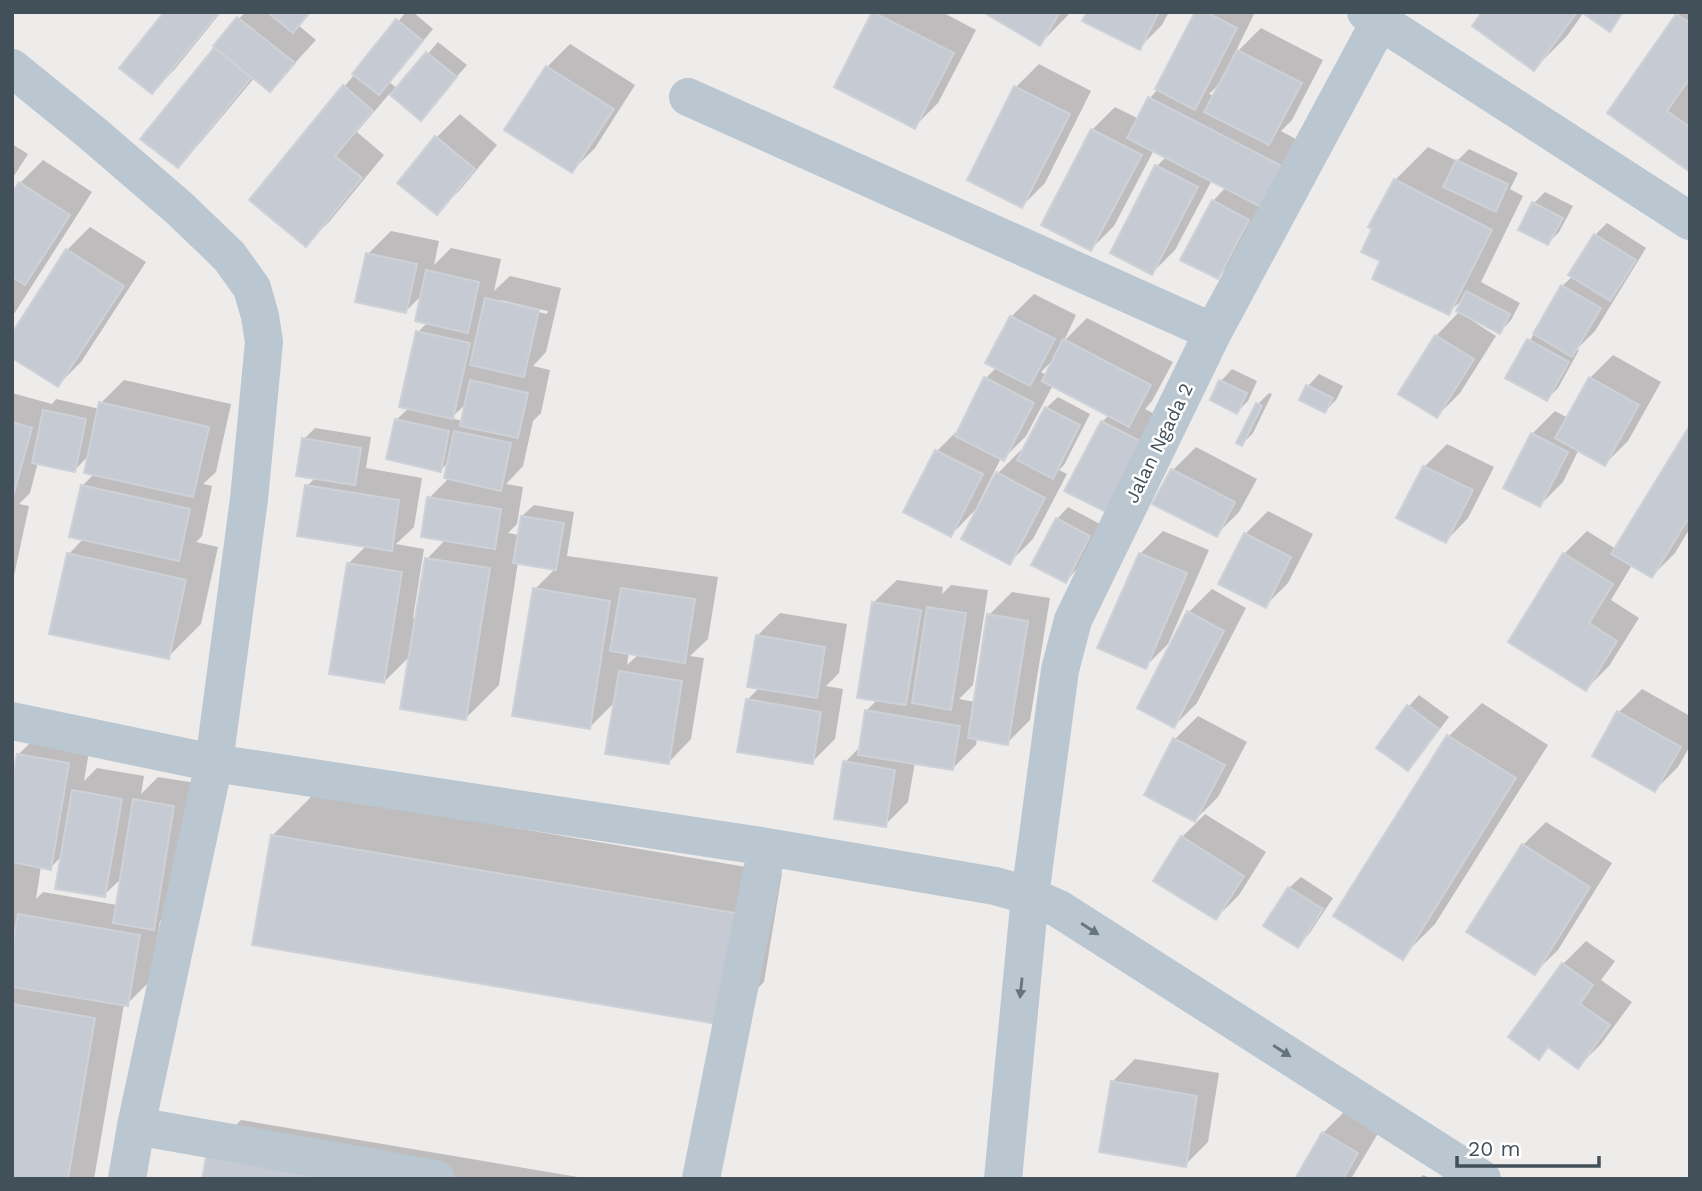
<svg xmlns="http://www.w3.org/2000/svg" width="1702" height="1191" font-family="'Work Sans',sans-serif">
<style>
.shadow{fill:#0003;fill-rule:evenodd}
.building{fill:#c6cad2;stroke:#ced2d8;stroke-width:2}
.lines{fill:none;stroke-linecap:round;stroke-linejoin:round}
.minor{stroke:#bac7d0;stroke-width:38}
.oneway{fill:#66747d}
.labels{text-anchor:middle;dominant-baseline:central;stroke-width:5;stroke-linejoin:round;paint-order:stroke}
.street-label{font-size:19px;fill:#42505a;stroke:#fff}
</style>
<rect width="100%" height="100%" fill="#eeebeb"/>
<path class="shadow" d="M166,12H221L175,69L152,92Z
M245,12H311L298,25L316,40L270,90L255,77L200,143L177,166L217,47L216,45Z
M406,12H413L433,29L389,82L398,89L438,42L467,65L420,118L390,93L357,132L384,155L329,222L306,244L344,87Z
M874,12H942L976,30L938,103L915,126L836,86Z
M987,12H1071L1040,44Z
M1089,12H1169L1162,25L1139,48Z
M1197,12H1255L1234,55L1261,28L1323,60L1292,120L1281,131L1303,143L1241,254L1218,277L1213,201L1226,187L1212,180L1175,250L1152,273L1157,166L1167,156L1154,150L1114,226L1091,249L1092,130L1115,107L1139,119L1150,98L1158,89ZM1222,81L1214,96L1209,94Z
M1484,12H1584L1567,36L1534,69Z
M1681,12H1690V169L1609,112Z
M570,44L635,85L595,148L572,171L507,130L547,67Z
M1039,64L1091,91L1045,183L1022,206L1016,87Z
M460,114L497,145L460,190L437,212L400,183L437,137Z
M12,144L28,154L12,179Z
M1428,147L1457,161L1469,149L1518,173L1510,189L1523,196L1481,282L1520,303L1511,320L1500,332L1472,318L1471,320L1496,336L1460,393L1437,416L1401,393L1436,336L1460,311L1464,298L1448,313L1383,261L1395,180Z
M43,160L92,192L12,317V196L20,183Z
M1545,192L1573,206L1559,232L1548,243L1534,203Z
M1607,223L1646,248L1595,331L1577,349L1579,350L1558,388L1547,399L1508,378L1562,286L1573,276L1570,274L1595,235Z
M90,227L146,262L81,362L58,385L67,250Z
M391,231L439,241L434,265L451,248L501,259L494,291L510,276L561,288L546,352L533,366L550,370L541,413L533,421L523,466L506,484L523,487L517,524L508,533L519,535L522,516L534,505L574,512L567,556L718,577L708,639L690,656L704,658L691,739L668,763L616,701L589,728L535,589L556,568L518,562L499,685L466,718L411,655L384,682L348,564L366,546L307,486L316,477L304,439L315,428L371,437L366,468L422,478L414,527L396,544L424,549L413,618H417L427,559L446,539L429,498L449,478V461L441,470L396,420L409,408L418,332L428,322L423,294L406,311L368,254ZM501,300L548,311L547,314L501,303ZM467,403L463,421L451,418ZM629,652L639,654L627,665Z
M1034,294L1076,315L1064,341L1087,318L1173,362L1152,401L1145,409L1168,421L1133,489L1102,422L1110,414L1053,385L1026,436L1003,459L1001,458L977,506L978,507L951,535L905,512L937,451L960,428L986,378L997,367L1011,317ZM1054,359L1047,375L1041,372Z
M1613,355L1661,382L1628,441L1605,464L1579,449L1563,482L1540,505L1532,434L1555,411L1568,418L1590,378Z
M1232,369L1257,381L1248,401L1237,412L1212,399L1221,381Z
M1319,374L1343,386L1336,400L1325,411L1301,399L1308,386Z
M124,380L231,404L216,472L203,484L212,486L202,536L196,542L218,547L201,624L168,657L69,554L84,538L82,486L95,473L90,454L75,470L38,462L30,493L19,504L29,506L12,585V393L52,404L56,399L100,409L101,403Z
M1269,393L1272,394L1253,433L1242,444L1258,404Z
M1058,397L1090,414L1064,465L1059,470L1067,474L1033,539L1010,562L964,538L998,473L1021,450L1024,451L1046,408Z
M1690,428V528L1675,553L1652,576L1632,565L1611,600L1639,618L1609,666L1586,689L1564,554L1587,531L1616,549Z
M1447,444L1494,467L1468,518L1446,541L1424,467Z
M1196,447L1257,479L1239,512L1216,535L1173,470Z
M1068,507L1100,524L1077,569L1066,581L1057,519Z
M1268,511L1313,534L1288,583L1265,606L1245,534Z
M1163,531L1209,550L1168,644L1145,667L1140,554Z
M897,580L943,587L942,594L951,585L988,590L973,685L959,699L975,702L989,615L1012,592L1050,598L1030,720L1007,743L977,738L976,745L953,768L915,762L908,802L885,825L845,762L861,746L866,711L878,699L873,603Z
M1212,589L1246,608L1197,703L1174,726L1189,612Z
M780,613L847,624L839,673L826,686L843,689L835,739L812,762L747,700L760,687L757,636Z
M1642,689L1690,716V746L1678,767L1655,790L1619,712Z
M1419,695L1449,717L1419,757L1408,769V707Z
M1482,703L1548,745L1435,924L1402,957L1336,916L1449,736Z
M1198,716L1247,742L1218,797L1195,820L1175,739Z
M42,731L91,740L84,781L97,768L144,776L141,794L158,777L196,783L176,905L160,921L150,981L127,1004H124L94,1179H12V793L19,754ZM63,855L104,895L122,878L117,905L43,892L36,899L41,866L50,868Z
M314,794L782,873L764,982L723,1023L272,836Z
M1205,814L1266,852L1239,895L1216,918L1182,837Z
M1546,822L1612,863L1558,950L1535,972L1523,845Z
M1301,877L1333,898L1309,934L1298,945L1289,888Z
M1586,941L1615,961L1601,980L1632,1002L1601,1044L1578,1067L1550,1046L1539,1057L1563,964Z
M1135,1059L1219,1073L1208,1142L1185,1165L1112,1082Z
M1346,1110L1380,1130L1351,1179H1297L1323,1133Z
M241,1120L590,1179H204L208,1153Z
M1423,1175L1432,1179H1419Z"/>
<path class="building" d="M164,12H219L152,94L119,68Z
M267,12H310L293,33Z
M872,12L954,53L915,129L834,87Z
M983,12H1060L1040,46Z
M1087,12H1159L1140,50L1082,21Z
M1195,12H1206L1237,28L1195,110L1155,89Z
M1482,12H1577L1534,71L1472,26Z
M1581,12H1623L1610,32Z
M1676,14L1690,23V78L1667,111L1690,127V172L1607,113Z
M237,17L295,63L270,92L213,46Z
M396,19L423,41L379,95L352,74Z
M214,48L251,78L178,168L140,139Z
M1237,50L1302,83L1269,145L1204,112Z
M426,52L457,77L421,121L390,95Z
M546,66L614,109L572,173L504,130Z
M343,85L373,111L335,156L362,178L306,247L249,200Z
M1014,86L1070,114L1022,208L967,180Z
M1148,97L1282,166L1261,207L1127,138Z
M1091,129L1142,155L1091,251L1041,225Z
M435,136L475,169L437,215L397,183Z
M1456,160L1508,184L1496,212L1443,187Z
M1155,165L1198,187L1152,275L1110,253Z
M1394,179L1492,230L1449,315L1372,279L1380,261L1361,252L1372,229L1368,227Z
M19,182L70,215L25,285L12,277V193Z
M1212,200L1249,220L1218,279L1180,260Z
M1532,202L1563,218L1548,245L1518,230Z
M1594,234L1636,260L1610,301L1568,275Z
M66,249L124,286L58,387L12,358V333Z
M366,253L417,264L406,313L355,302Z
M426,270L479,282L468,333L415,321Z
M1561,285L1601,308L1572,357L1533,334Z
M1466,291L1510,314L1500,334L1456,311Z
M485,298L539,310L524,377L470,365Z
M1010,316L1055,339L1030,386L985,363Z
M416,331L470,343L453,419L399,407Z
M1435,335L1474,359L1437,418L1398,394Z
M1063,339L1151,385L1129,427L1042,381Z
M1527,339L1569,362L1547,401L1505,378Z
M984,377L1034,403L1004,461L955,436Z
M1589,377L1639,405L1605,466L1555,438Z
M470,380L528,393L518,438L460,426Z
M1219,380L1247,393L1237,414L1210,400Z
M1306,385L1333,398L1325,413L1299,400Z
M99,402L209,427L193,497L84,473Z
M1256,403L1262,406L1242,446L1236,443Z
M1045,407L1080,425L1053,479L1017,460Z
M43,410L86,419L75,472L32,463Z
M395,419L449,431L441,472L386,459Z
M1101,421L1146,444L1110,514L1064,491Z
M12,422L32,428L12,500Z
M1690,425V516L1652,578L1611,554Z
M454,431L511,443L501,491L444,478Z
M1531,433L1568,452L1540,507L1503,488Z
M302,438L361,448L355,485L296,476Z
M935,450L983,474L951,537L903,512Z
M1423,466L1473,490L1446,543L1396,518Z
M1171,469L1235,502L1217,537L1152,504Z
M996,472L1045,498L1010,565L961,539Z
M81,485L190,509L179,561L69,537Z
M305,485L399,500L392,551L297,536Z
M427,497L501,509L495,549L421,537Z
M521,516L564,523L556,570L513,563Z
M1056,518L1090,536L1066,583L1031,565Z
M1244,533L1291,557L1266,608L1218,584Z
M67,553L186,580L169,659L49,634Z
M1139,553L1187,573L1146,669L1097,648Z
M1563,553L1613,584L1589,623L1617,641L1586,691L1508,642Z
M425,558L490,568L466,720L400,709Z
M347,563L402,572L384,683L329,674Z
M533,588L610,601L590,729L512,716Z
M621,588L695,599L685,663L610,651Z
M872,602L921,610L906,705L857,698Z
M927,607L966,613L951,710L912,703Z
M1187,611L1224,631L1174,728L1137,708Z
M987,614L1028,621L1008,745L968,738Z
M756,635L825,647L817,698L747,687Z
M619,671L682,681L669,764L605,754Z
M746,699L821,712L813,764L737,752Z
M1407,705L1439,729L1408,771L1376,748Z
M865,710L960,726L953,770L858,755Z
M1617,711L1681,747L1655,792L1592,756Z
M1447,735L1516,778L1403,960L1333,916Z
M1173,738L1225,765L1195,822L1144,795Z
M17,754L69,763L51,870L12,862V782Z
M843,761L895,770L886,827L834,819Z
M72,790L122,799L105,897L55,889Z
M133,799L174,806L154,930L113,923Z
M271,835L741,914L723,1025L252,945Z
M1181,836L1244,876L1216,920L1153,881Z
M1522,844L1590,887L1535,975L1466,932Z
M1288,887L1323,909L1298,948L1263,926Z
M18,914L140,935L128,1006L12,987V948Z
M1562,963L1593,985L1580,1004L1610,1025L1578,1069L1548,1047L1539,1060L1508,1037Z
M12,1004L95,1018L68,1179H12Z
M1111,1081L1197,1096L1186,1167L1099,1152Z
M1322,1132L1358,1153L1343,1179H1295Z
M207,1152L364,1179H202Z"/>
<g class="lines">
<path class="minor" d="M1366,12L1690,221
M12,68L92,133L179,208L229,256L252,288L260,316L264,342L249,499L214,763L136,1126L127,1179
M688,97L1213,332
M12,721L214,763L767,847L995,886L1030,896L1059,909L1482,1179
M136,1126L436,1179
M701,1179L767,847
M1003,1179L1030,896L1060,670L1073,620L1213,332L1385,12"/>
</g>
<defs><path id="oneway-solid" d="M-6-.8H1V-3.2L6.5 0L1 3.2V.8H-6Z" transform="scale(1.75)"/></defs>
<g class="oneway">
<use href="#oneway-solid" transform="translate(1090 929) rotate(33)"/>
<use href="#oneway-solid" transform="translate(1021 988) rotate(96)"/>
<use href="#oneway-solid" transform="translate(1282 1051) rotate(33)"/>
</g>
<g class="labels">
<g class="street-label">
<text transform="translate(1159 443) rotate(-64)">Jalan Ngada 2</text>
</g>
</g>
<rect width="1702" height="1191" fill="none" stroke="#42505a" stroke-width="28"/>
<path d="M1457 1156v10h142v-10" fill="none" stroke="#42505a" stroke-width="3.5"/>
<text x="1468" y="1156" font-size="21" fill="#42505a" stroke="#ffffff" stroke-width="5" paint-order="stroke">20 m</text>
</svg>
